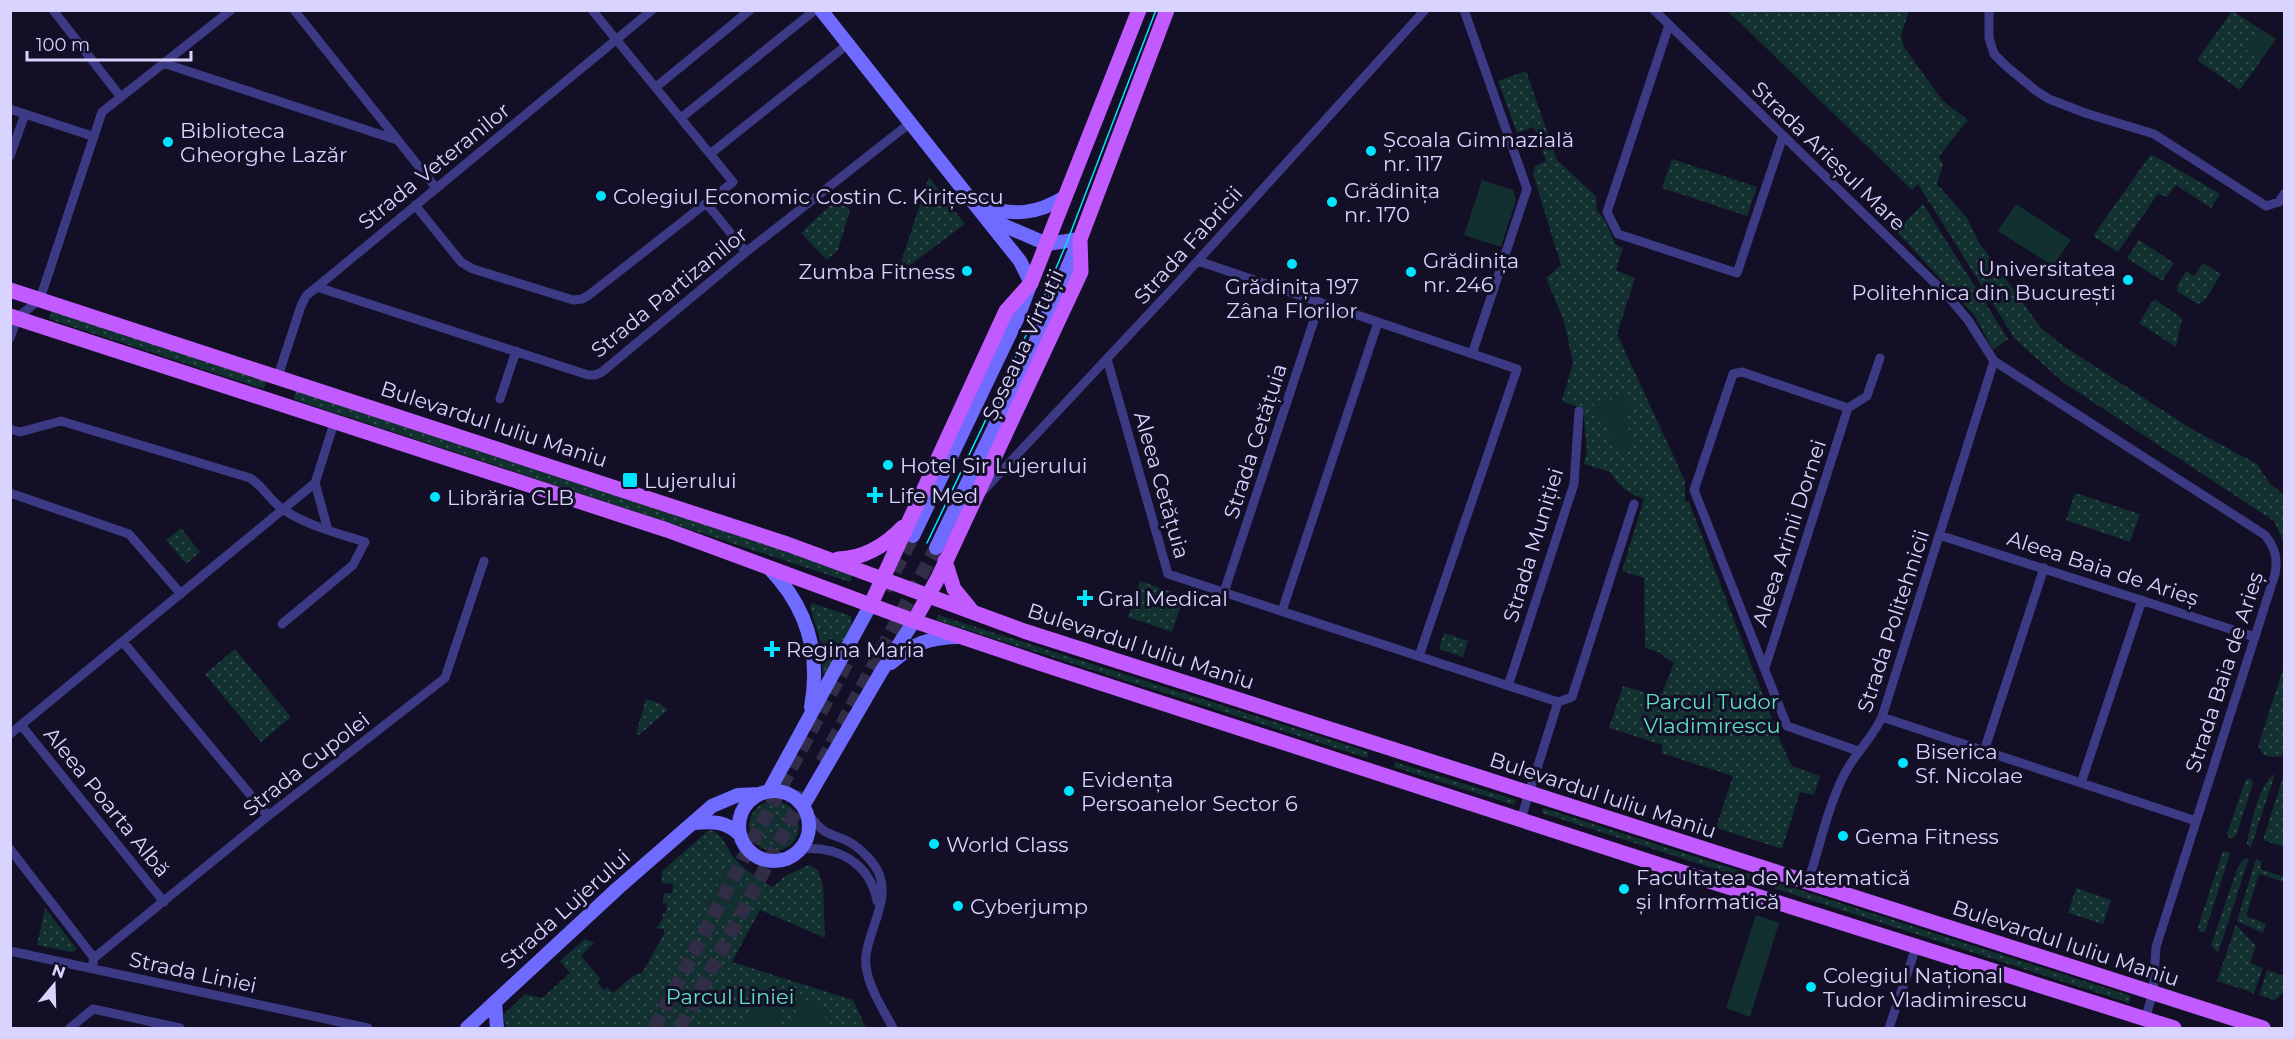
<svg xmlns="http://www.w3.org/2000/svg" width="2295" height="1039" font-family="Montserrat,sans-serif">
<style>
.grass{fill:url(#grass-dots)}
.pitch{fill:#12302f}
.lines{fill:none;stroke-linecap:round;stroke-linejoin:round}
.secondary-tunnel{stroke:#312d47;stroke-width:14;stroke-dasharray:14 7;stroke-linecap:butt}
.street{stroke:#3d3a85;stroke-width:9}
.secondary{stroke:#6f6bff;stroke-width:14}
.primary{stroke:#c25bff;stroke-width:15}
.tram{stroke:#00e5ff;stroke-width:1.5}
.poi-dot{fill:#00e5ff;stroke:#130f26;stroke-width:2}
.labels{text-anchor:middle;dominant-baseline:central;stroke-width:6;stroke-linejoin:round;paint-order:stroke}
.poi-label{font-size:21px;fill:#d9d4ff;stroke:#130f26;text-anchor:start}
.street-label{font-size:21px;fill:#d9d4ff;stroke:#130f26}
.park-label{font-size:21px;fill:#5fe0c0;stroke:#130f26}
</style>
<defs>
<pattern id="grass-dots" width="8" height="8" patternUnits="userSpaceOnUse" patternTransform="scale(1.5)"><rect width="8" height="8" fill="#12302f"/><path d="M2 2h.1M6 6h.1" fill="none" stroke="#344d4e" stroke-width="1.8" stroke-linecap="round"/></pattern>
</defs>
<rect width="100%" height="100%" fill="#130f26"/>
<path class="grass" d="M1728,11H1909L1901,35L1904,47L1943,101L1968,120L1939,156L1943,165L1937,184L1967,218L1978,241L2041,328L2062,345L2190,428L2257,464L2270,484L2281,492L2284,498V543L2274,521L2064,383L2015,339L1918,184L1912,190Z
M2232,11L2276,39L2240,90L2197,60Z
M1526,71L1557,160L1596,196L1597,211L1604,219L1616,245L1623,248L1616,270L1635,278L1617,334L1685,481V501L1689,502L1782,745L1792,766L1820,776L1814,795L1800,792L1782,849L1716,828L1733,776L1661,753L1663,745L1609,728L1623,686L1648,693H1662L1674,663L1658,652L1645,648L1644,578L1622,571L1644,499C1628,493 1619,487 1610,472L1584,464L1587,451L1583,409L1562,401L1573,363L1564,321L1546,278L1561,265L1533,174L1535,166L1546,161L1534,127L1517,133L1498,81Z
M2151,154L2220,194L2211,208L2176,185L2167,197L2160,194L2157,195L2118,252L2093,236Z
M1672,159L1757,187L1747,216L1662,188Z
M929,177L965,224L897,275Z
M838,198L850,210L838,250L827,260L801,233Z
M1923,204L2008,339L1993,350L1975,316L1896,231Z
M2139,240L2174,263L2162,281L2127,258Z
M2203,263L2221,274L2205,300L2198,304L2178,292L2177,286L2186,271L2194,276Z
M2154,299L2182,318L2176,347L2139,323Z
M52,311L266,381L264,389L49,319Z
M296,391L578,482L853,574L850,582L293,399Z
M2075,493L2140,514L2130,542L2066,520Z
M181,528L200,552L186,564L166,540Z
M1140,581L1184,596L1172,632L1128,617Z
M812,603L851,616L852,629L827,675L823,673L820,639L810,608Z
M938,615L1369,752L1367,758L936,620Z
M1444,633L1468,641L1463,657L1439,649Z
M235,649L291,717L261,742L205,674Z
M2284,666V756L2272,757L2264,755L2258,746Z
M646,699L659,703L668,710L639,735L636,734Z
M1395,762L1516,800L1514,805L1394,767Z
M2275,774L2251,847V848L2247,844V841C2252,822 2259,783 2275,774Z
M2284,774V847L2263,840Z
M2246,779H2251L2253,784L2236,836L2230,839L2227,834L2228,831Z
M749 826a25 25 0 1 1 50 0a25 25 0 1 1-50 0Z
M1543,808L2131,996L2129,1003L1542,813Z
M709,830C722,831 727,849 734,858C746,871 759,879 773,887L785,876L809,865L818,870L823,886L825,938L760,910L732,962L853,1000L866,1028H506L503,1015L525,994L542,998L570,973L560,961L585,939L594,943L581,956L601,979L597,982L604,990L607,987L613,993L634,975L642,973L664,934V929L656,928L662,920L663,913H666L667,903H663L664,893H672L673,884L662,883V871Z
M2223,851L2229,852L2230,854L2206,929L2204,932H2200L2198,927Z
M2249,858L2218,953L2211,945L2238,867L2244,859Z
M2256,859L2262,862L2260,869L2284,877V882L2259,874L2246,916L2266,924L2263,933L2237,921Z
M2076,888L2111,900L2103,924L2068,913Z
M45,908L77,949L72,952L37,945Z
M2236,925L2256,946L2250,963L2263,968L2254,993L2217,981Z
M2267,970L2284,976V992L2275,1000L2259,995Z"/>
<path class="pitch" d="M2262,30L2276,39L2260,61L2247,51Z
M1482,180L1513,190L1516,200L1501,247L1464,235Z
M2016,204L2071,240L2053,266L1998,231Z
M1626,395L1632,412L1624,415L1634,446L1615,451L1606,420L1597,423L1591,406Z
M723,876L746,888L727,920L705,907Z
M1756,915L1779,923L1750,1017L1726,1008Z
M759,984L787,994L775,1028H743Z
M800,999L828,1009L821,1028H790Z"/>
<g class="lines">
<path class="secondary-tunnel" d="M885,590L913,536
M822,762L936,548
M654,1028L854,649
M680,1028L806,792"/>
<path class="street" d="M53,10L120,96
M294,10L436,188
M1464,10L1527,189L1472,354
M1654,10L1946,294L1968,320L1994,361L2265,535C2275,548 2278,558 2275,574L2156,947L2153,993L2145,1019
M1989,10V38L1994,54L2006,66L2035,90L2049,99L2085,113L2154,134L2266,206L2279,202L2284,194
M1669,25L1607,212L1618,234L1737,273L1783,136
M163,63L397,140
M656,87L750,10
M10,109L92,136
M681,118L815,10
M710,154L848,44
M10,156L25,114
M707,204L746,252
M415,205L461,262L473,269L573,300L582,299L589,295L733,182L592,10
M1198,261L1517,369L1419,656
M317,287L588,375H595L602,372L746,252L910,123
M10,338L17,318L40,299L102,112L231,10
M1107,359L1168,574L1558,702
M278,376L301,306L306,296L652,10
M500,399L516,351
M1848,408L1742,372L1733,374L1694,490L1787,726L1858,751
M10,429L20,432L61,421L250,478C262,485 269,499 281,508C305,525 337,533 365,542L353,565L282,624
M315,483L335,420
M315,483L328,530
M983,491L1174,287L1425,10
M10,493L129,534L181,594
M1939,535L2255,637
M1224,592L1320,302
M1282,611L1378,322
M123,642L268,816
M1765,668L1848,408L1867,396L1880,358
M1508,686L1574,484L1579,411
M1558,702L1572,697L1634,504
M1882,717L2196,821
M21,725L164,902
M10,734L315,483
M1984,751L2044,568
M2081,783L2142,600
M807,812C812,819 817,827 826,832C833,836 844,838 851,843C861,849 875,863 879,874C890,899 869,930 866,955C863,980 882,1007 893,1028
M1521,819L1558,702
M10,849L94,958L93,963
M801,849C837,845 870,863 877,901
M1808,882C1819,849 1828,806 1844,775C1854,754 1872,739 1882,717L1994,361
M10,951L368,1028
M94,958L268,816L445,678L484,561
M70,1028L93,1009L180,1028
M1889,1028L1916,947"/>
<path class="secondary" d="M821,10L972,201L1005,226L1047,244L1080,239
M982,205C1013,217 1037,214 1065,197
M913,536L1018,317L1031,283L1020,261L972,201
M936,548L1042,328L1079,240
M769,568C807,607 821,653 811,707
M891,663C914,643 928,638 958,637
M739 826a35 35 0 1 1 70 0a35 35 0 1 1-70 0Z
M769,791L871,604
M803,806L881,672L914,621
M694,823C713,821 727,821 741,836
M495,1002L497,1028
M467,1028L618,888L712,806L738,795L760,794"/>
<path class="primary" d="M10,290L787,544L1024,631L2263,1028
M10,316L667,530L914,621L1054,668L1700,878L2174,1028
M838,559C863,559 886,545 903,527
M945,561L954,589L972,611
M871,604L1006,311L1031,283L1139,10
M914,621L938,578L1081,272L1080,239L1167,10"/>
<path class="tram" d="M927,543L1040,306L1067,242L1156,10"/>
</g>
<g class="poi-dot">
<circle cx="168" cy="142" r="6"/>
<circle cx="1371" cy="151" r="6"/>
<circle cx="601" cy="196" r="6"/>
<circle cx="1332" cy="202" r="6"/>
<circle cx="1292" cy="264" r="6"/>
<circle cx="967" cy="271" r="6"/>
<circle cx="1411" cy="272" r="6"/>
<circle cx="2128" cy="280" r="6"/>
<circle cx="888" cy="465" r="6"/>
<rect x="622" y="472" width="16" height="16" rx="3"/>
<path d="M872 486h6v6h6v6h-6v6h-6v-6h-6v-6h6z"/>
<circle cx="435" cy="497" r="6"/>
<path d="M1082 589h6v6h6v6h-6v6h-6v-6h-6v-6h6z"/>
<path d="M769 640h6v6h6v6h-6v6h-6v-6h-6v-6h6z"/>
<circle cx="1903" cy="763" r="6"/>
<circle cx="1069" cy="791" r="6"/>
<circle cx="1843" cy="836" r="6"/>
<circle cx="934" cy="844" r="6"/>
<circle cx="1624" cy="889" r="6"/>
<circle cx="958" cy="906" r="6"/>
<circle cx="1811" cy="987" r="6"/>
</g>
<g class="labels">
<g class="poi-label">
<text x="180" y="130">Biblioteca<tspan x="180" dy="24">Gheorghe Lazăr</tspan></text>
<text x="1383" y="139">Școala Gimnazială<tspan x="1383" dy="24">nr. 117</tspan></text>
<text x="1344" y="190">Grădinița<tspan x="1344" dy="24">nr. 170</tspan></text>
<text x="613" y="196">Colegiul Economic Costin C. Kirițescu</text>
<text x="1423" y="260">Grădinița<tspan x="1423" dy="24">nr. 246</tspan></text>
<text x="2116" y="268" text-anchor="end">Universitatea<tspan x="2116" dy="24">Politehnica din București</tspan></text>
<text x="955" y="271" text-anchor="end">Zumba Fitness</text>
<text x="1292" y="286" text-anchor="middle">Grădinița 197<tspan x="1292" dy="24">Zâna Florilor</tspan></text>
<text x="900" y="465">Hotel Sir Lujerului</text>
<text x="644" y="480">Lujerului</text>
<text x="888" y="495">Life Med</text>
<text x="447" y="497">Librăria CLB</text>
<text x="1098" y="598">Gral Medical</text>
<text x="786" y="649">Regina Maria</text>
<text x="1915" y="751">Biserica<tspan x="1915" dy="24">Sf. Nicolae</tspan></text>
<text x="1081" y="779">Evidența<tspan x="1081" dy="24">Persoanelor Sector 6</tspan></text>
<text x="1855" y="836">Gema Fitness</text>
<text x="946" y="844">World Class</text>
<text x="1636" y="877">Facultatea de Matematică<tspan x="1636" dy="24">și Informatică</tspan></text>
<text x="970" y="906">Cyberjump</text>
<text x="1823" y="975">Colegiul Național<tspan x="1823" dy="24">Tudor Vladimirescu</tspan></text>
</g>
<g class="street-label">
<text transform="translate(1829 156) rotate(44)">Strada Arieșul Mare</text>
<text transform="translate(434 166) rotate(-39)">Strada Veteranilor</text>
<text transform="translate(1188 245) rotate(-48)">Strada Fabricii</text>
<text transform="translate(669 292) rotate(-39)">Strada Partizanilor</text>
<text transform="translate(1023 345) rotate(-65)">Șoseaua Virtuții</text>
<text transform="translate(494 424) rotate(18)">Bulevardul Iuliu Maniu</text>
<text transform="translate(1255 441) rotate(-72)">Strada Cetățuia</text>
<text transform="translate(1162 485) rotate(74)">Aleea Cetățuia</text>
<text transform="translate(1789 533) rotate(-72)">Aleea Arinii Dornei</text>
<text transform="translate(1533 545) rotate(-73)">Strada Muniției</text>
<text transform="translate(2103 568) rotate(18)">Aleea Baia de Arieș</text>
<text transform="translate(1893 621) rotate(-72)">Strada Politehnicii</text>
<text transform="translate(1141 646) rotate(18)">Bulevardul Iuliu Maniu</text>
<text transform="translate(2224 672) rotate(-72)">Strada Baia de Arieș</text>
<text transform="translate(306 764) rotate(-38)">Strada Cupolei</text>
<text transform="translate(1603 795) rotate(18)">Bulevardul Iuliu Maniu</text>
<text transform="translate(107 802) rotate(51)">Aleea Poarta Albă</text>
<text transform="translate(565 909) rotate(-42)">Strada Lujerului</text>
<text transform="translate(2066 943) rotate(18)">Bulevardul Iuliu Maniu</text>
<text transform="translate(193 972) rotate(12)">Strada Liniei</text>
</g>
<g class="park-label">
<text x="1712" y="701">Parcul Tudor<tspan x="1712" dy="24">Vladimirescu</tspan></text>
<text x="730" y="996">Parcul Liniei</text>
</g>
</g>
<rect width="2295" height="1039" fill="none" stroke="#d9d4ff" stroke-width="24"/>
<g transform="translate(54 985) rotate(19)" stroke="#130f26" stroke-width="4.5" paint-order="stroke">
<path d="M0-4.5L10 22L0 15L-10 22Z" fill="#d9d4ff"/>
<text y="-9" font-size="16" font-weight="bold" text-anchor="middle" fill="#d9d4ff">N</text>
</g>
<path d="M27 51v9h164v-9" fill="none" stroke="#d9d4ff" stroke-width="3"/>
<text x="36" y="51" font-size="18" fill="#d9d4ff" stroke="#130f26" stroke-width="4.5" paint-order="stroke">100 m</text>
</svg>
